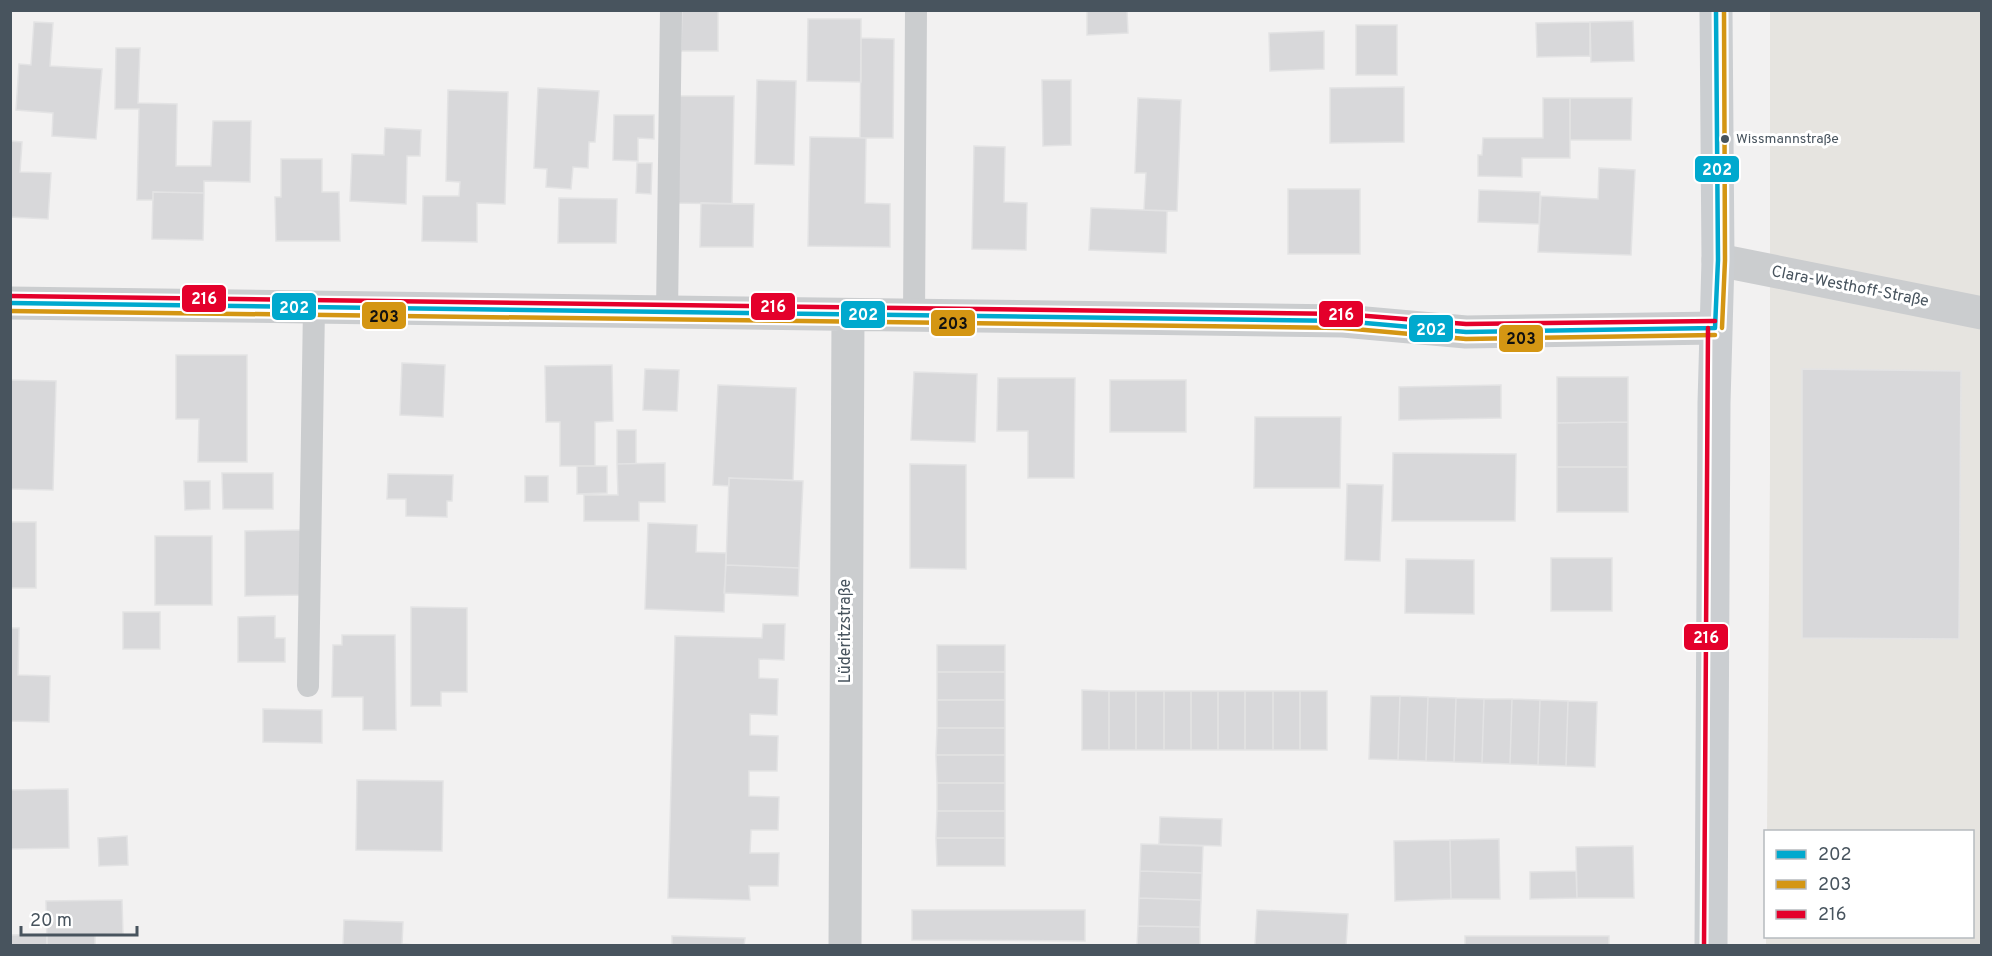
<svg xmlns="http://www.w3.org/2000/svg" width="1992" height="956" font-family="Overpass,sans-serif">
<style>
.commercial{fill:#e6e4e0}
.building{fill:#d8d8da;stroke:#e3e3e4;stroke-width:1.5}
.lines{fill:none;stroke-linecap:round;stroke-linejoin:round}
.lane{stroke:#cbcdcf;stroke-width:22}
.street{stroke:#cbcdcf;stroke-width:33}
.secondary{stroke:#cbced1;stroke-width:33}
.bus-1-casing{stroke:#fff;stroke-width:9}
.bus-2-casing{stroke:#fff;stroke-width:9}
.bus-3-casing{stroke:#fff;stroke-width:9}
.bus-1{stroke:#00a9ce;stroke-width:4.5}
.bus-2{stroke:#d49613;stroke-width:4.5}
.bus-3{stroke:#e4002b;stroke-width:4.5}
.bus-dot{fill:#48545e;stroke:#fff;stroke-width:2}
.labels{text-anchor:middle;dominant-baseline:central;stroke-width:6;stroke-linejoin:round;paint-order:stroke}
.bus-label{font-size:14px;fill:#48545e;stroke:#fff;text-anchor:start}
.street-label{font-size:16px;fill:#48545e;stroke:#fff}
.line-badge{stroke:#fff;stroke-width:2}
.badge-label{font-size:16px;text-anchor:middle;font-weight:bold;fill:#fff}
.pale-badge-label{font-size:16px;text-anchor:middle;font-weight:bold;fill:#111}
</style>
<rect width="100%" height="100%" fill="#f2f1f1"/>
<path class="commercial" d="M1770,11H1981V945H1766V936H1972V832L1767,831L1770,471Z"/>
<path class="building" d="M682,10H718V51H681Z
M1087,10H1127L1128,33L1087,35Z
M808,19H861V82L807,81Z
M1633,21L1634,61L1591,62L1590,22Z
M34,22L53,23L50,66L102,69L96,139L52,136L53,113L16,110L19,64L31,65Z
M1590,22V56L1537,57L1536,23Z
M1356,25H1397V75H1356Z
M1324,31V69L1270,71L1269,33Z
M861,38L894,39L893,138H860Z
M116,48H140L138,103L177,104L176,166H211L213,121H251L250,182L204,181V193L153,192V200H137L139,109H115Z
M757,80L796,81L794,165L755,164Z
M1042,80H1071V145L1043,146Z
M1404,87V142L1330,143V88Z
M538,88L599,91L595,142H589L588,168L573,167L571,189L546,187L547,169L534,168Z
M448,90L508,92L505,204L477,203V242L422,241L423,196H459L460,182L446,181Z
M676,96H734L732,204L675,203Z
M1138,98L1181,100L1177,211L1144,210L1146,173H1135Z
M1543,98H1570V158H1522V177L1478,176V155H1482L1483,138H1543Z
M1570,98H1632L1631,140H1570Z
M614,115H654V139L638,138V161L613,160Z
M385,128L421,130L420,156H407L406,204L350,201L352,154L384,155Z
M810,137L866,138L865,203L890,204V247L808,246Z
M10,141L22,142L20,172L51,173L48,219L10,217Z
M974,146L1005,147L1004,202L1027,203L1026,250L972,249Z
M281,159H322V192H339L340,241H276L275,197H281Z
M637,163H652L651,194L636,193Z
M1599,168L1635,170L1631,255L1538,252L1541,196L1598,199Z
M1288,189H1360V254H1288Z
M1479,190L1540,192L1539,224L1478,222Z
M153,192L204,193L203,240L152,239Z
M559,198L617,199L616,243H558Z
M701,203L754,204L753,247H700Z
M1091,208L1167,211L1166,253L1089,250Z
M176,355H247V462H198L199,419H176Z
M402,363L445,365L443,417L400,415Z
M612,365L613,421L595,422V466H560V422H546L545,366Z
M645,369L679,370L677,411L643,410Z
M1802,369L1961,371L1959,639L1802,638Z
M914,372L977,374L975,442L911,440Z
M1557,377H1628V422L1557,423Z
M998,378H1075L1074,478H1028V431H997Z
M10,380L56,381L53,490L10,489Z
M1110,380H1186V432H1110Z
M718,385L796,388L793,480L729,478V486L713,485Z
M1501,385V418L1399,420V387Z
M1255,417H1341L1340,488H1254Z
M1628,422V467H1557V423Z
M617,430H636V464H617Z
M1393,453L1516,454L1515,521H1392Z
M665,463V502H639V521H584V495H618L617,464Z
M910,464L966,465V569L910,568Z
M577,466H607V493L577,494Z
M1557,467H1628V512H1557Z
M222,473H273V509H223Z
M388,474L453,475L452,501H447V517L406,516V499H387Z
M525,476H548V502H525Z
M729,478L803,481L799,568L726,565Z
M184,481H210V509L185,510Z
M1347,484L1383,485L1380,561L1345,560Z
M10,522H36V588H10Z
M648,523L697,525L696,552L726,553L724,612L645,609Z
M304,530V595L245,596V531Z
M155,536H212V605H155Z
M1551,558H1612V611H1551Z
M1406,559L1474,560V614L1405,613Z
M726,565L799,568L798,596L724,593Z
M411,607L467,608V692H441V706H411Z
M123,612H160V649H123Z
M275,616V638H285V662H238V617Z
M763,624H785L784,660L759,659V678L778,679L777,715L750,714V735L778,736L777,771H749V796L779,797L778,830H751L750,853H779L778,886H749L750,900L668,898L675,636L762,638Z
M10,628H19L18,675L50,676L49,722L10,721Z
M342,635H395L396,730H363V697H332L333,645H342Z
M937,645H1005V672H937Z
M937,672H1005V700H937Z
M1082,690L1109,691V750H1082Z
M1109,691H1136V750H1109Z
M1136,691H1164V750H1136Z
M1164,691H1191V750H1164Z
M1191,691H1218V750H1191Z
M1218,691H1245V750H1218Z
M1245,691H1273V750H1245Z
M1273,691H1300V750H1273Z
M1300,691H1327V750H1300Z
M1371,696H1400L1398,760L1369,759Z
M1400,696L1428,697L1426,761L1398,760Z
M1428,697L1456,698L1454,762L1426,761Z
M1456,698L1484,699L1482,763L1454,762Z
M1484,699H1512L1510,764L1482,763Z
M1512,699L1540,700L1538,765L1510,764Z
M937,700H1005V728H937Z
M1540,700L1568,701L1566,766L1538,765Z
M1568,701L1597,702L1595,767L1566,766Z
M263,709L322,710V743L263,742Z
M937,728H1005V755H936Z
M936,755H1005V783H937Z
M357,780L443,781L442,851L356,850Z
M937,783H1005V811H937Z
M68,789L69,848L10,849V790Z
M937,811H1005V838H936Z
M1160,817L1222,819L1221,846L1159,844Z
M127,836L128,865L99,866L98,838Z
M936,838H1005V866H937Z
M1499,839L1500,899H1451L1450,840Z
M1450,840L1451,899L1395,901L1394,841Z
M1141,844L1203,846L1202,873L1140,871Z
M1633,846L1634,898H1577L1576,847Z
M1140,871L1202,873L1201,900L1139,898Z
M1576,871L1577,898L1530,899V872Z
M1139,898L1201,900L1200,927L1138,926Z
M122,900L123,934L95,935V946H47L46,901Z
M912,910H1085V941L912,940Z
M1257,910L1348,914L1346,946H1255Z
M344,920L403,922L402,944L430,946H343Z
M1138,926L1200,927V946H1137Z
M47,934V946H10V935Z
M672,936L745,938L744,946H672Z
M1465,936H1609V946H1465Z"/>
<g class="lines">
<path class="lane" d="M667,313L671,10
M914,316L916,10
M308,686L314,307"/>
<path class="street" d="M1718,260L1982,313
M10,303L1343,321L1466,332L1715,328
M845,946L848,316"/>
<path class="secondary" d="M1711,946L1714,403L1718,260L1716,10"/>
<g class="bus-1-casing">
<path id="bus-1" d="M10,303L1343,321L1466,332L1715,328
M1715,328L1718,260L1716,10"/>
</g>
<g class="bus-2-casing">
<path id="bus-2" d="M10,311L1343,328L1466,339L1715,335
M1722,328L1725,260L1724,10"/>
</g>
<g class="bus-3-casing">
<path id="bus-3" d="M10,296L1343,314L1466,324L1715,321
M1704,946L1708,328"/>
</g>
<use href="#bus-1" class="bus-1"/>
<use href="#bus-2" class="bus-2"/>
<use href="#bus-3" class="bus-3"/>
</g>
<circle class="bus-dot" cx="1725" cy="139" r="5"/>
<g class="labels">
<g class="bus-label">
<text x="1736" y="139">Wissmannstraße</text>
</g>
<g class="street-label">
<text transform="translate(1850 287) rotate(11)">Clara-Westhoff-Straße</text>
<text transform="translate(846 631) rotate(-90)">Lüderitzstraße</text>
</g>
</g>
<g class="line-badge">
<rect x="1694" y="155" width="46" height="28" rx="6" fill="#00a9ce"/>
<rect x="181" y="284" width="46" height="29" rx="6" fill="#e4002b"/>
<rect x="750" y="292" width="46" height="29" rx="6" fill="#e4002b"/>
<rect x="271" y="292" width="46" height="29" rx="6" fill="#00a9ce"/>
<rect x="1318" y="300" width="46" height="28" rx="6" fill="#e4002b"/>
<rect x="840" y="300" width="46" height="29" rx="6" fill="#00a9ce"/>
<rect x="361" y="301" width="46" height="29" rx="6" fill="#d49613"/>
<rect x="930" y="309" width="46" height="28" rx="6" fill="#d49613"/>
<rect x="1408" y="314" width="46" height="29" rx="6" fill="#00a9ce"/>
<rect x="1498" y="324" width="46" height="29" rx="6" fill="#d49613"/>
<rect x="1683" y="623" width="46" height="28" rx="6" fill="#e4002b"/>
</g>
<g class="badge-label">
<text x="1717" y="175">202</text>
<text x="204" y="304">216</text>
<text x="773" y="312">216</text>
<text x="294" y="313">202</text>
<text x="1341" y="320">216</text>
<text x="863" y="320">202</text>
<text x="1431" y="335">202</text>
<text x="1706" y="643">216</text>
</g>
<g class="pale-badge-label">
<text x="384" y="322">203</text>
<text x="953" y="329">203</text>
<text x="1521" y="344">203</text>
</g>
<rect width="1992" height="956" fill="none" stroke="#48545e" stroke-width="24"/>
<rect x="1764" y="830" width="210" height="108" fill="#ffffff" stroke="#b6bbbf" stroke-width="1.5"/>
<rect x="1776" y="850" width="30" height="9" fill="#00a9ce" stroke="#b6bbbf" stroke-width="1.5"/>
<text x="1818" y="860" font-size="18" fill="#48545e">202</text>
<rect x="1776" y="880" width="30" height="9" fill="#d49613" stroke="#b6bbbf" stroke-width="1.5"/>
<text x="1818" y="890" font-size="18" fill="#48545e">203</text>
<rect x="1776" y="910" width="30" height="9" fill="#e4002b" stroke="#b6bbbf" stroke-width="1.5"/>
<text x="1818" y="920" font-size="18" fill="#48545e">216</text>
<path d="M21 926v9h116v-9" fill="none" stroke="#48545e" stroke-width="3"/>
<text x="30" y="926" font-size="18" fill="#48545e" stroke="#ffffff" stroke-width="4.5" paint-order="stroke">20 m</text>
</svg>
